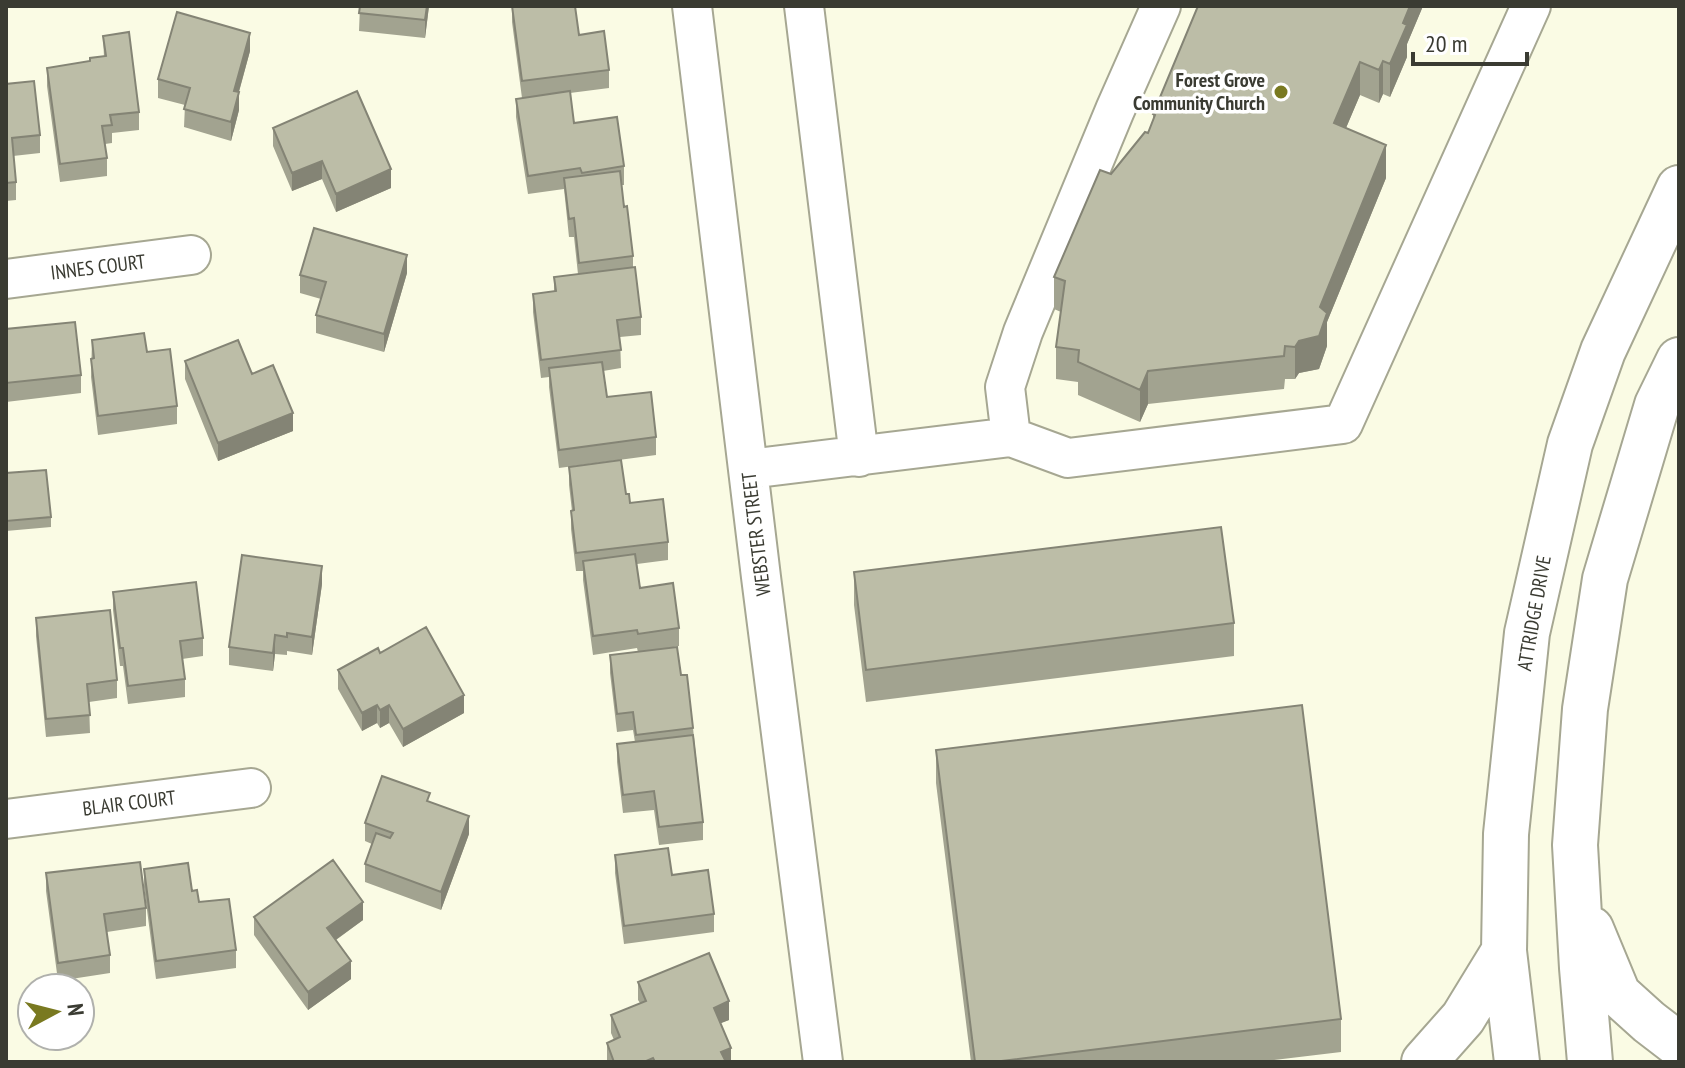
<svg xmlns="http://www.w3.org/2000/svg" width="1685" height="1068" font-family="'PT Sans Narrow',sans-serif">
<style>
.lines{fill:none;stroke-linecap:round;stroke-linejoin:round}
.minor-casing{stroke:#a6a792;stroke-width:42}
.major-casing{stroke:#a6a792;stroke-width:48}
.minor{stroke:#fff;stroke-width:38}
.major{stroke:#fff;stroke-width:44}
.wall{fill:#a2a390}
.shaded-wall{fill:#848475}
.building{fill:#bcbda7;stroke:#848475;stroke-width:2}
.poi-dot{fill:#797920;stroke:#fff;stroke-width:3}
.labels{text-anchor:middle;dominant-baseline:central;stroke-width:7;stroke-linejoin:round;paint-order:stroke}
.poi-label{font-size:20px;font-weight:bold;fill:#3a3b32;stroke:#fff;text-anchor:end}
.street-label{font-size:20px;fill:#3a3b32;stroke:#fff}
</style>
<rect width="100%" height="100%" fill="#fafbe4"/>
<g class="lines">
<g class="minor-casing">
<path id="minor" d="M692,6L761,577L823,1062
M804,6L859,457
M6,279L191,255
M1011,437L1005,387L1023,332L1115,110L1161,6
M749,469L1011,437L1068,458L1343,424L1531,6
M6,819L251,788"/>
</g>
<g class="major-casing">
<path id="major" d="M1591,929L1618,994L1649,1022L1679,1045
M1424,1062L1463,1018L1504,951
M1517,1062L1504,951L1506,834L1527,633L1570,444L1603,351L1679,188
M1590,1062L1582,968L1575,845L1585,709L1605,579L1657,405L1679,360"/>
</g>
<use href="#minor" class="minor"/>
<use href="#major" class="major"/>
</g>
<path class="wall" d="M360,6H429L425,38L359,31Z
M512,6L579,35L609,70V88L570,93L574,123L624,166V185H621L633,256V267L641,317V335L620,337L621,368L603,371L607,397L656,437V455L559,468L549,387V377L541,378L533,312V294L554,291V277L578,274L574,237H569L564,189L528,194L516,117V99L522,98L512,22Z
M1198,6H1423L1407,44V57L1390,97L1383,94L1379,103L1360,95L1346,128L1386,178L1327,322V346L1319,369L1299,373L1295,379H1285L1284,389L1148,404L1140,422L1078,395V382L1056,379V347L1061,312L1054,309V277L1111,174L1148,133L1153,120V114Z
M103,36L139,112V130L112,133V143L105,144L107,158V176L60,182L47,86V68L90,62L104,57Z
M250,51L239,92V110L231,141L184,127L185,105L158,98V79Z
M6,84L40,135V153L13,156L16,182V200L6,201Z
M273,128L391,188L336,212L322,179L292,191L273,146Z
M407,273L384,352L316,333V315L321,299L300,293V275Z
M6,329L81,375V393L6,402Z
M92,340L147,352L177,406V424L98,435L91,377Z
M185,361L293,431L218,461L185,379Z
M569,467L626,494L630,503L668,542V560L637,564L640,588L679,628V646L662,649L681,675L693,728L703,822V840L659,845L654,810L623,813L617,762V744L635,742L633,730L617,732L610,673V655L638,652L637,648L593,655L583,580V571H576L571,529V511H572L569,485Z
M6,473L51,517V527L6,531Z
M854,572L1234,623V656L866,702L854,605Z
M322,584L312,655L287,651V655L275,654L273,671L229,665V647Z
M113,592L203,638V656L182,659L185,679V697L128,704L123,666H120L113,610Z
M36,618L117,680V698L89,702L90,733L46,737L36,636Z
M380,653L464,713L403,747L389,723L380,728L377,723L362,731L338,689V670Z
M936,750L1341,1019V1052L1257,1062H971L936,783Z
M430,802L469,834L441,910L365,882V864L372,844L365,841V823Z
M615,855L672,875L714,914V932L624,944L615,873Z
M144,869L192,891L199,902L236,950V968L156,979L144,887Z
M46,873L146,908V926L107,932L110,955V973L58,981L46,891Z
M254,917L363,920L336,940L351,979L308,1010L254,935Z
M638,982L729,1020L720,1023L731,1062H607V1043L614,1040L611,1033V1015L640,1003L638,1000Z"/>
<path class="shaded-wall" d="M427,6H429L425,38V20Z
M1410,6H1423L1407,44V57L1390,97V64L1403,23Z
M250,33V51L234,109V91Z
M1383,61V94L1379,103V70Z
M1360,62V95L1334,156V123Z
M239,92V110L231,141V122Z
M1386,145V178L1327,322V346L1319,369L1299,373L1295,379V347L1320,307Z
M322,161V179L292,191V173Z
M391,169V188L336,212V194Z
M407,255V273L384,352V334Z
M1148,371V404L1140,422V390Z
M293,413V431L218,461V443Z
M322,566V584L312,655V637Z
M275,635V654L273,671V653Z
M464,695V713L403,747V729Z
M377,705V723L362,731V713Z
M389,705V723L380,728V710Z
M469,816V834L441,910V892Z
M363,902V920L327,946V928Z
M351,961V979L308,1010V992Z
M729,1001V1020L714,1026V1008Z
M731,1048V1062H721V1052Z"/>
<path class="building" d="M360,6H427L425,20L359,13Z
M512,6H575L579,35L604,31L609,70L522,81Z
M1198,6H1410L1403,23L1407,25L1390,64L1383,61L1379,70L1360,62L1334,123L1386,145L1320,307L1327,313L1319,336L1299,341L1295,347L1285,346L1284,356L1148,371L1140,390L1078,362L1079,350L1056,347L1065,281L1054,277L1100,170L1111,174L1145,132L1148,133L1155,115L1153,114Z
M177,12L250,33L234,91L239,92L231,122L184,109L190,88L158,79Z
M129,32L139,112L110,115L112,125L102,126L107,158L60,164L47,68L90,61V58L106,56L103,36Z
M34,81L40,135L12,138L16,182L6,183V84Z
M357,91L391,169L336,194L322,161L292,173L273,128Z
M570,91L574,123L617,117L624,166L582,173L580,168L528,176L516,99Z
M620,171L624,207L627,206L633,256L579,263L574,218L569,219L564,178Z
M314,228L407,255L384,334L316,315L326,282L300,275Z
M635,267L641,317L617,320L621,350L541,360L533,294L556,291L554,277Z
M75,322L81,375L6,383V329Z
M144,333L147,352L170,349L177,406L98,416L91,359L94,358L92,340Z
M238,340L252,374L273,365L293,413L218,443L185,361Z
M602,362L607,397L651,392L656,437L559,450L549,368Z
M621,460L626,494H629L630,503L663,499L668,542L576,553L571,511L574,510L569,467Z
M46,470L51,517L6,521V473Z
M1221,527L1234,623L866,670L854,572Z
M635,554L640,588L673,583L679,628L638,634L637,630L593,636L583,561Z
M242,555L322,566L312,637L287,633V637L275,635L273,653L229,647Z
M196,582L203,638L180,641L185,679L128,686L123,648H120L113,592Z
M110,610L117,680L87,684L90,715L46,719L36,618Z
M426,627L464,695L403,729L389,705L380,710L377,705L362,713L338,670L378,648L380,653Z
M677,647L681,675H687L693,728L636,735L633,712L617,714L610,655Z
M1302,705L1341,1019L993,1062H975L936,750Z
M693,735L703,822L659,827L654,791L623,795L617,744Z
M382,776L430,793L427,801L469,816L441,892L365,864L376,833L390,838L393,833L365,823Z
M668,848L672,875L708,870L714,914L624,926L615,855Z
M333,860L363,902L327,928L351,961L308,992L254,917Z
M140,862L146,908L104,914L110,955L58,963L46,873Z
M188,863L192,891L197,890L199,902L229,899L236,950L156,961L144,869Z
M709,953L729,1001L714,1008L731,1048L721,1052L726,1062H655L653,1058L644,1062H614L607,1043L620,1037L611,1015L646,1001L638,982Z"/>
<circle class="poi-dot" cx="1281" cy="92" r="8"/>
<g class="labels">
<g class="poi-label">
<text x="1265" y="80">Forest Grove<tspan x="1265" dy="23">Community Church</tspan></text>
</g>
<g class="street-label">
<text transform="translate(98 267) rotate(-7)">INNES COURT</text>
<text transform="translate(756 534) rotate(-97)">WEBSTER STREET</text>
<text transform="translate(1534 613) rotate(-80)">ATTRIDGE DRIVE</text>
<text transform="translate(129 803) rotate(-7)">BLAIR COURT</text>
</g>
</g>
<rect width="1685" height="1068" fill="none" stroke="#3a3b32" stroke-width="16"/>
<g transform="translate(56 1012) rotate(83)"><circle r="38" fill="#ffffff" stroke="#b0b1ad" stroke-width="2"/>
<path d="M0-6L14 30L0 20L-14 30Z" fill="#797920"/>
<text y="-12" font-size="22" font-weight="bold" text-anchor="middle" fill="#3a3b32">N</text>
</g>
<path d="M1413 52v12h114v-12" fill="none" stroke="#3a3b32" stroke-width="4"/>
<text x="1425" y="52" font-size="24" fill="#3a3b32" stroke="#ffffff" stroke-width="6" paint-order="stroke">20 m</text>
</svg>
